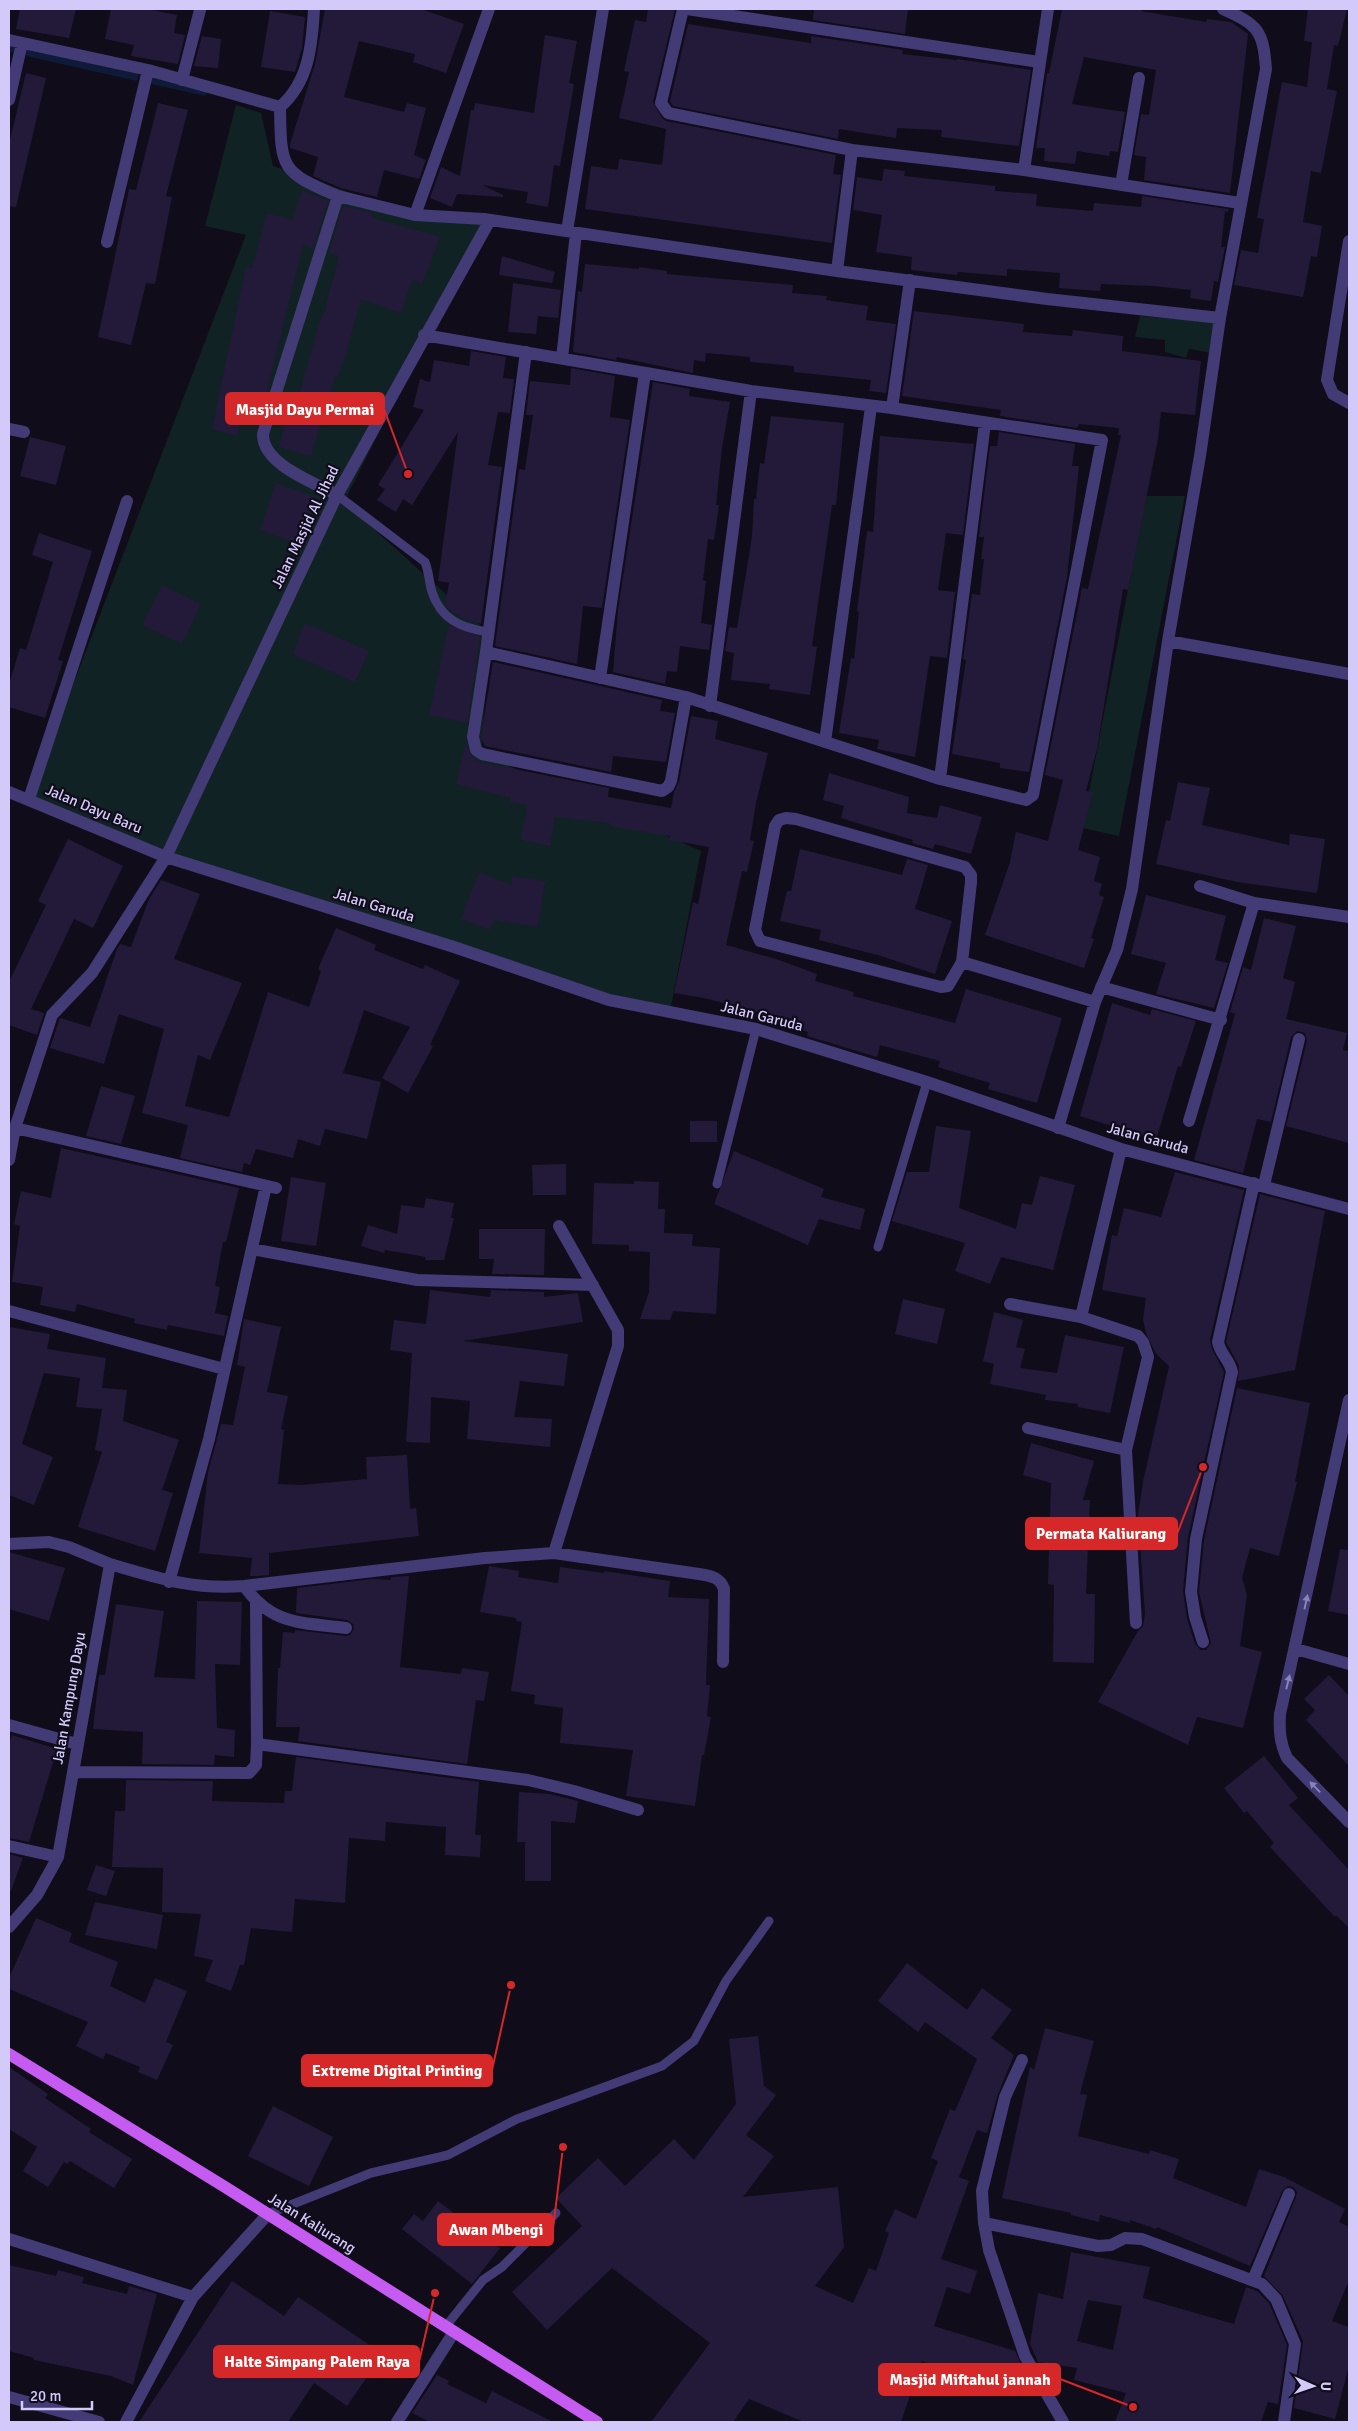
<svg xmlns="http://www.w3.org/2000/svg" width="1358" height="2431" font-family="Signika,sans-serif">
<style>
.green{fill:#102223}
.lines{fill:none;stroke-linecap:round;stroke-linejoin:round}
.stream{stroke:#0e1a37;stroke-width:7}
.building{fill:#231a39;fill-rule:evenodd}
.lane{stroke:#423b75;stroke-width:9}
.street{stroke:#423b75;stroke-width:12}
.primary{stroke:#c55bf0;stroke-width:12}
.oneway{fill:#8a82b8}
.labels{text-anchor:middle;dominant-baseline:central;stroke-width:4.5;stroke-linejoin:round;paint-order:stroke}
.street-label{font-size:15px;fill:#d3cafa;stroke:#100c1a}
.leader{fill:none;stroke:#d62828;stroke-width:2}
.callout-dot{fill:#d62828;stroke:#100c1a;stroke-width:2}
.callout{fill:#d62828;stroke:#d62828;stroke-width:2}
.callout-label{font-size:16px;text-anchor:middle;font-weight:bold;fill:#fff}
</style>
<rect width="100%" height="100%" fill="#100c1a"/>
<path class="green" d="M236,105L261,113L273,166L415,215L484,222L344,502L488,632L482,754L701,851L670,1012L609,1000L166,857L29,799L246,235L205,226Z
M1140,316L1217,322L1211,353L1189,349L1186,358L1165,352V340L1135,337Z
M1146,496H1185L1119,836L1082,828Z"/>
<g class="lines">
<path class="stream" d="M9,48L11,49
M29,53L135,77
M154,81L204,92"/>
</g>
<path class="building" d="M20,9H76L69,38L16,29Z
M111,9H147L177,15L174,33L185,35L178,64L131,56L134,45L105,39Z
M325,9H421L464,24L446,73L413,62L415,54L359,41L344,97L404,112L407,103L426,108L414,155L426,160L419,179L384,170L377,197L341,188L313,176L318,157L290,148V144L315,64Z
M648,9H675L653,102L662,118L666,121L836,155L833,174L841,175L832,243L585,209L591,166L618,170L619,159L662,165L666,129L619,118L629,72L624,71L635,20L646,22Z
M814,9H908L905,34L813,20Z
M1062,9H1142L1141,11L1206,22L1207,19L1231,22L1248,34L1230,193L1144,180L1146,157L1134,155L1141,114L1149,115L1156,70L1084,57L1072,104L1125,112L1118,152L1110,151L1109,156L1077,151L1075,164L1044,161L1045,148H1036L1047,73H1049Z
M1308,9H1347L1338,46L1334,45L1327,89L1337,91L1321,173L1311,171L1303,222L1322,226L1317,257L1311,256L1303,297L1234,285L1241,250L1258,253L1264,219L1257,218L1282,82L1307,87L1312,42L1304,41Z
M270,11L305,17L302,48L295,72L261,67Z
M688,24L811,43V36L903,50L902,54L957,60V59L1031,70L1019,146L941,137L942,130L897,128L896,138L839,129L838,139L673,106L670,101Z
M545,35L577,41L569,83L574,84L570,108L560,166L554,165L548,207L526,203L528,192L482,185L503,195V197L457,194L452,207L430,198L441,167L460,176L471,110H474L475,103L534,113Z
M202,36L221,39L218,68L194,66Z
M26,73L46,78L16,207L9,206V144Z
M158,103L188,110L166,196L172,197L155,284L146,283L131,345L98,337L129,189L136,190Z
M884,169L905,171L904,176L995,186V191L1037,194L1036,206L1093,211L1094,203L1141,207L1142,196L1228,209V212L1225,211L1221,247H1225L1218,282L1214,281L1211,301L1190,298L1191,290L1153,286L1101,284L1100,291L1059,288L1060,273L1007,269V276L958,272L957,275L911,270L912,257L876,252L882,215L853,210L857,177L882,181Z
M302,190L328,201L313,248L303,245L263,407L244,404L237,436L212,429L246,267L252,268L267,213L293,220Z
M343,206L373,213L372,218L440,237L422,284L412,280L401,313L361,299L347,350L338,377L335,376L311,456L279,447L285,424L291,425L321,317H323L339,256L329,253Z
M502,256L555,272L552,283L499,275Z
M585,264L639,269V267L667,271V274L793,285L792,293L827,296L826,300L868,306L866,320L896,324L886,393L869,391L871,380L794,372V366L750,362V357L706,353L705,362L694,360L693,373L617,357L616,360L573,352L578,291L582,292Z
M513,283L561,290L558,318L538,316L536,334L508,332Z
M914,311L1024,324L1023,332L1072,336L1073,330L1123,336L1122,351L1201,361L1195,415L1161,412L1158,439L1128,590L1123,589L1097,749L1086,791L1093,792L1078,850L1100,857L1094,881L1102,884L1099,895L1104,897L1091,938L1094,939L1084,968L985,935L1010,862L1016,832L1048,841L1063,780L1045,775L1082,588L1088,589L1121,435H1118L1119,428L1079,424L1077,428L1000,416L1001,410L902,396Z
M471,351L506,357L503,378L514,379L510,413L498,412L488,465L502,467L481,624L464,619L451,611L445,605L449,583L438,581L458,432L412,505L403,499L396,512L377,500L385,489L378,485L424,410L413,407L420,379L430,382L434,360L469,366Z
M571,368L615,376L610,417L630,420L602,608L583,606L577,664L495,646L519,469L525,470L533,415H526L530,381L570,385Z
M653,382L690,389L689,396L730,402L722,448L716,505H719L714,540L708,539L703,580L706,581L701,623L712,625L709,650L680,646L677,672L667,671L665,684L613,672L618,610Z
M771,416L844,423L836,505H832L812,646L817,647L810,695L769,689L770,684L731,680L734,653L725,651L729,627L737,628L752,537L754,499H756L760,463L764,464Z
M999,432L1075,444L1072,466H1079L1067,577L1029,772L1000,768V763L952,754L966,660L963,659L972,594L980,595L984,559H981L984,537H979L990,446H997Z
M880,436L974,444L963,535L946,533L938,590L955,592L947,658L930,656L915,757L877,749L879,740L839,733L851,658L854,659L859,612L857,611L867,531L873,532Z
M30,437L66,446L56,485L20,476Z
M276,483L315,497L298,544L260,530Z
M39,533L92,551L58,660L63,661L45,718L9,707V684L20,648L26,650L53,562L32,555Z
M162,585L201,604L182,644L142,625Z
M305,623L369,651L355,682L292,654Z
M449,625L480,637L467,723L429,715Z
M493,662L662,700L660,711L675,713L666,762L613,756L611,772L485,746L481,737Z
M691,716L718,721L715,739L768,753L756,803L750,840L754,841L747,872L742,871L726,945L776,959L817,974L815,981L854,992L853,996L955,1023L966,989L1062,1018L1037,1103L988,1089L990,1083L938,1067L940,1061L880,1045L877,1057L807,1036L808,1032L772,1020L773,1016L704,998L674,993L693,902L698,904L709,847L670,840V836L610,826V823L555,817L550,846L521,840L527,805L510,802L511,798L456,784L466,743L471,756L480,762L609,788L608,797L671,808L674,792L679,782Z
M829,773L909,797L907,813L937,818L940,805L982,817L971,854L935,844L933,849L912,843L913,840L841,818L844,806L823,800Z
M1178,782L1210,788L1202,825L1289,845L1290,834L1325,839L1317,893L1237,882L1156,864L1166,820L1170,821Z
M68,839L123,866L93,928L74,919L31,1009L44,1013L37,1035L9,1025V982L46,905L38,901Z
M800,849L902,875L907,859L928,865L915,909L952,921L935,974L881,956L819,940L821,930L780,921L787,891H791Z
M479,872L511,885L512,876L545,881L538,927L494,920L490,930L461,919Z
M161,880L200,894L174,959L242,983L210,1060L198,1055L185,1106L229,1117L268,992L309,1007L321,971L318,969L336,928L376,945L374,950L423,969L425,965L460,981L430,1045L433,1046L408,1093L382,1078L410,1027L364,1010L343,1073L381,1082L367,1139L325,1129L320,1146L298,1139L293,1158L256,1149L250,1165L244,1163L242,1172L180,1158L188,1125L142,1113L164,1029L119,1014L104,1064L50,1048L60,1018L90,1027L117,949L120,944L131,947L149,899Z
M1146,895L1226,916L1215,960L1228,963L1214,1008L1156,994L1166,963L1131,954Z
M1264,918L1296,926L1283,978L1295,982L1286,1019L1347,1033L1343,1050L1349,1051V1143L1286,1126L1307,1041L1305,1033L1297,1031L1291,1037L1271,1122L1257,1119L1243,1173L1194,1160L1235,1014L1230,1012L1243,967L1251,970Z
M1112,1003L1150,1015L1152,1009L1196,1021L1181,1067L1178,1066L1156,1140L1080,1116Z
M101,1086L135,1096L121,1144L86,1136Z
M690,1121H717V1142H690Z
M936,1126L971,1131L959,1208L1016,1229L1022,1203L1032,1205L1040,1176L1075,1185L1053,1270L1001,1257L990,1284L955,1271L965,1243L892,1221L907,1172H929Z
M61,1148L239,1188L226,1242H223L215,1286L220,1287L215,1313L228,1316L224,1336L168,1325L167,1330L134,1323L135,1319L77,1304L75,1312L40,1305L43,1287L12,1282L20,1226L14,1224L21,1191L51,1198Z
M734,1151L824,1189L821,1197L865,1209L860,1230L819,1219L808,1245L714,1204Z
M566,1164V1195H533L532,1165Z
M1175,1172L1244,1190L1210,1340L1212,1349L1224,1372L1188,1537L1183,1591L1187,1619L1195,1644L1201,1650H1206L1211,1643L1199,1592L1204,1540L1237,1388L1310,1403L1295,1482H1297L1279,1556L1250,1548L1242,1578L1247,1595L1240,1646L1262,1652L1243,1728L1197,1717L1188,1745L1098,1702L1138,1631L1143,1626L1145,1614L1138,1515L1143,1482L1169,1366L1156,1354L1146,1333L1143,1319L1146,1298L1102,1290L1112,1235L1117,1236L1124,1208L1161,1217Z
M291,1177L326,1183L316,1246L281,1241Z
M634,1181L659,1182L658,1209H665L664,1233L693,1234L692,1246L720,1248L716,1314L673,1311L670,1320L640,1319L649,1292L650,1252L629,1251V1245L592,1244L594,1183L634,1184Z
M1260,1194L1325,1211L1295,1370L1238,1381L1239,1366L1226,1342Z
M426,1198L454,1203L451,1218H454L444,1260H425L426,1257L385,1250L384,1253L361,1246L368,1225L397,1234L401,1205L424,1208Z
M479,1229H545L544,1275L492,1274L494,1259H479Z
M430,1290L490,1297L491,1290L544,1292V1297L578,1293L583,1322L463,1341L568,1354L564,1386L520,1381L514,1417L552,1419L550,1447L467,1439L470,1401L431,1397L430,1443L406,1442L412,1353L390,1350L394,1320L426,1324Z
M903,1299L945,1309L937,1344L895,1334Z
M994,1312L1023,1320L1016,1347L1025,1349L1020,1368L1057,1373L1065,1335L1124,1347L1110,1413L1077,1407L1078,1404L1045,1400L1046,1395L990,1384L994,1364L983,1361Z
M244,1319L281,1327L267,1392L288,1396L281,1429L284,1430L278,1484L302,1485L367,1479L366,1457L407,1455L410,1509L416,1508L419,1536L269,1553V1575L258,1576H250L252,1558L199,1553L208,1472L221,1424L233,1425L245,1367L237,1365Z
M9,1327L50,1334L47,1349L106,1358L102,1388L127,1390L123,1421L179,1440L162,1490L173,1493L155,1551L78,1527L102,1452L95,1450L102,1409L76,1407L80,1378L44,1373L22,1444L53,1457L34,1505L9,1495Z
M1031,1443L1094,1461L1083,1500H1090L1086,1594H1095L1094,1663L1053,1662L1054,1585L1048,1584L1051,1483L1023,1475Z
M1340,1549L1349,1550V1615L1328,1611Z
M9,1552L65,1568L49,1621L9,1609Z
M489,1566L519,1571L518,1577L558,1583L560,1567L604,1573V1571L670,1581L668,1597L709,1599L706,1685H710L707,1716L711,1717L704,1755H702L695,1806L626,1796L633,1750L560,1743L563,1708L534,1704L535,1695L511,1691L522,1622L516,1621V1618L480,1612Z
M409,1576L400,1667L461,1674L462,1668L489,1672L484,1701L476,1700L467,1764L298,1741L300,1727H276L278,1668H280L283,1632L295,1633V1630L346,1636L350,1635L354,1629L353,1624L347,1620L296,1613L297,1588L373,1579L391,1580V1577Z
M197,1601L242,1602L240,1665L215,1664L217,1728L235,1730L234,1757L215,1755L214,1765L142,1764L143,1732L93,1729L99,1675H105L116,1604L164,1611L154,1677L195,1679Z
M1329,1675L1349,1696V1766L1306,1720L1315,1710L1304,1699Z
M12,1735L57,1749L29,1842L9,1838V1745Z
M1264,1756L1298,1798L1289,1805L1349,1870V1928L1336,1915L1335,1917L1270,1847L1274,1843L1247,1811L1244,1813L1224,1788Z
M296,1757L479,1782L475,1835H481L480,1857L445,1855L446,1827L386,1822L385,1841L349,1838L345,1903L295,1899L292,1932L251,1928L244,1965H240L231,1991L205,1981L213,1960L194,1956L201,1914L162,1912L163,1868L112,1867L115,1811H125L126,1780L213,1781L212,1801L284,1803L285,1791H292Z
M519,1792L550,1794L578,1801L575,1823L551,1821V1881H525V1842H517Z
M9,1854L23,1858L11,1891H9Z
M96,1865L115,1871L106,1896L87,1890Z
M95,1902L163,1915L157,1949L85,1935Z
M36,1918L72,1933L69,1942L118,1962L110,1986L145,2003L155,1978L187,1991L166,2042L173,2045L157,2080L138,2072L140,2067L106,2053L103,2059L76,2046L88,2022L9,1989V1978Z
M907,1963L967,2010L982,1988L1012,2010L991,2038L1014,2055L998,2094L987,2133L977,2130L959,2177L969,2181L941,2259L977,2271L970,2294L947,2287L934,2326L1015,2351L1027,2376L1026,2395L922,2361L901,2422H804L749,2399L733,2422H651L710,2343L612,2268L547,2330L512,2292L582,2226L556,2198L598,2158L625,2186L674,2139L694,2160L736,2104L729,2039L758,2036L764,2086L776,2095L746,2135L774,2156L743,2197L838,2187L844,2247L815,2286L853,2303L869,2268L876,2271L889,2233L885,2231L895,2209L916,2219L938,2161L931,2158L950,2109L955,2111L977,2059L925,2022L918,2032L878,2001Z
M1045,2028L1094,2041L1080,2094L1087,2095L1078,2136L1149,2154L1150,2150L1179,2159L1173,2178L1246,2207L1259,2169L1284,2177L1345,2209L1339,2222L1349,2227V2280L1332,2321L1349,2327V2366L1335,2419L1294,2408L1303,2341L1283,2296L1264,2276L1296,2197L1297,2192L1293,2187L1288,2186L1282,2191L1250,2266L1157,2227L1156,2229L1130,2220V2223L1100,2215L1099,2222L1071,2215V2213L1002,2198L1030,2067L1034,2070Z
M9,2067L48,2094L45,2098L91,2129L89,2132L132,2159L114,2188L70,2161L67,2164L64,2162L48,2187L23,2171L37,2147L9,2129Z
M273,2106L333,2137L309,2186L248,2156Z
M438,2201L500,2248L472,2284L402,2229L414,2214L423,2221Z
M1071,2252L1150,2267L1143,2298L1234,2324L1246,2287L1257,2291L1269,2303L1287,2345L1278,2404L1268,2402L1261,2422H1115L1126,2393L1074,2380L1077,2368L1038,2362L1030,2344L1038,2293L1063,2299ZM1088,2300L1122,2306L1113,2350L1077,2341Z
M9,2265L56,2276L58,2270L84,2277L82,2283L127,2294L129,2286L157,2294L133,2385L111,2376L34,2360V2358L9,2351Z
M232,2281L284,2316L298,2297L383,2354L347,2406L314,2383L288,2422H139Z
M437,2375L449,2381L447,2384L486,2403L492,2391L553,2422H430L412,2413Z"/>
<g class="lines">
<path class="lane" d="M337,495L425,562C429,572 429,582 432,592C441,620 462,628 488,632
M717,1184L756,1029
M878,1247L927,1082
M268,2214L371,2173L448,2155L517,2119L662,2066L694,2041L726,1981L769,1921
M446,2326L483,2280L502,2267L556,2213"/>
<path class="street" d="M683,9L661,103L668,113L852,150L1024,170L1240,203
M687,9L1039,62
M9,40L148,70L280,107C281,168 280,172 338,196
M182,80L200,10
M9,100L22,43
M280,107C309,82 312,45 314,9
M852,150L837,271L1047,299L1220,318
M1024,170L1048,9
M1121,185L1139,78
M415,215L489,9
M567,231L603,9
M1349,241L1327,380L1333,394L1349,403
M107,242L148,70
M424,335L751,391L892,408L1102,440L1033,795L1026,800L940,779L686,697L486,652L526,352
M562,358L576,233
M892,408L910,280
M9,429L24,432
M337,495C313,482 262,464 263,434L338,196L415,215L484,219L837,271
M1168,641L1349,674
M486,652L473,737L476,750L482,754L662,791L668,787L671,781L686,697
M600,678L645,373
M710,706L751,391
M825,742L871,407
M940,779L985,423
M9,792L166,857L454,947L609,1000L756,1029L927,1082L1121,1149L1349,1209
M29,799L127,501
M786,818L796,819L965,867L971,875V882L962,962L948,986L941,987L760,941L755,930L775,826L779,820Z
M1200,886L1254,903
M962,962L1095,1002
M1101,987L1221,1020
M1189,1121L1254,903L1349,917
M15,1128L276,1188
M1058,1128L1095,1002L1117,950L1132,889L1168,641L1200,456L1220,318L1266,69C1263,30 1258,25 1223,9
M1121,1149L1081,1317L1138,1336L1143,1342L1148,1357L1126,1450L1136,1623
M9,1160L15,1128L52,1015L92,973L166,857L337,495L490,220
M1264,1185L1299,1039
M252,1249L417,1280L593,1285
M1010,1304L1081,1317
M9,1311L224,1369
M1349,1400L1280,1714C1279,1731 1280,1743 1287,1758L1349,1822
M1028,1428L1126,1450
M9,1544L49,1542L69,1547L110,1564L58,1857L37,1895L9,1927
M554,1553L618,1346V1330L559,1226
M110,1564C157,1578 194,1590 244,1586L485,1558L554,1553L699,1574C711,1576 720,1577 724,1589L723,1662
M169,1582L209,1439L266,1186
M244,1586C273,1626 301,1622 346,1628
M256,1603L257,1744
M1203,1642L1195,1617L1191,1592L1196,1539L1232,1372C1230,1360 1220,1354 1218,1342L1254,1183
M1296,1649L1349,1664
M9,1725L77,1744
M73,1772L249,1773L256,1765L257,1744L528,1780L574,1791L638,1810
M9,1846L58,1857
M1022,2060L1005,2097L982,2191L984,2223L989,2250L1025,2356L1063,2422
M984,2223L1098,2246L1111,2245L1125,2238L1142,2239L1262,2284L1276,2299L1295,2344L1284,2422
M9,2239L193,2297
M1253,2280L1289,2194
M9,2397L99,2422
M126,2422L193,2297L268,2214
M397,2422L454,2332"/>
<path class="primary" d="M9,2054L225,2187L597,2422"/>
</g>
<defs><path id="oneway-solid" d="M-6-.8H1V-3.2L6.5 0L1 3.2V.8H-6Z" transform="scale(1.25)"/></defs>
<g class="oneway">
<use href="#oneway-solid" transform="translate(1306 1602) rotate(-78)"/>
<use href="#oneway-solid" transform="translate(1288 1682) rotate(-76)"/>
<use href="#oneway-solid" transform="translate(1315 1787) rotate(-134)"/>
</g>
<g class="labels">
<g class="street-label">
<text transform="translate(305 527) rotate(-64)">Jalan Masjid Al Jihad</text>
<text transform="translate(94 809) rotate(23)">Jalan Dayu Baru</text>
<text transform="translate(374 905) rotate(17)">Jalan Garuda</text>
<text transform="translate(762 1016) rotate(14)">Jalan Garuda</text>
<text transform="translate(1148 1138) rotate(15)">Jalan Garuda</text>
<text transform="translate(69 1698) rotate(-80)">Jalan Kampung Dayu</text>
<text transform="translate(312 2223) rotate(32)">Jalan Kaliurang</text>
</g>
</g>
<path class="leader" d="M408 474L384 409M1203 1467L1177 1534M511 1985L492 2070M563 2147L553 2229M435 2293L419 2362M1133 2407L1060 2379"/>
<g class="callout-dot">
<circle cx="408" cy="474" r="5"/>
<circle cx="1203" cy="1467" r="5"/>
<circle cx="511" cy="1985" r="5"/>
<circle cx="563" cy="2147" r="5"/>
<circle cx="435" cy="2293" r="5"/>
<circle cx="1133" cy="2407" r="5"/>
</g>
<g class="callout">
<rect x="226" y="393" width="158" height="31" rx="5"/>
<rect x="1026" y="1518" width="151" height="31" rx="5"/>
<rect x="302" y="2055" width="190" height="31" rx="5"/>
<rect x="438" y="2214" width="115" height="31" rx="5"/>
<rect x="214" y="2346" width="205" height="31" rx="5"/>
<rect x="879" y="2364" width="181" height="31" rx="5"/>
</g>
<g class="callout-label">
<text x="305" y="415">Masjid Dayu Permai</text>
<text x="1101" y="1539">Permata Kaliurang</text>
<text x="397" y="2076">Extreme Digital Printing</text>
<text x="496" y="2235">Awan Mbengi</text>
<text x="317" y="2367">Halte Simpang Palem Raya</text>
<text x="970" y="2385">Masjid Miftahul jannah</text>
</g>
<rect width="1358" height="2431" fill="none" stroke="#d3cafa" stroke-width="20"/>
<g transform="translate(1313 2386) rotate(92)" stroke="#100c1a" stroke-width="4" paint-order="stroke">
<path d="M0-4L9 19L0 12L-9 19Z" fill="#d3cafa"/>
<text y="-8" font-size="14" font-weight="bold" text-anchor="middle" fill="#d3cafa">U</text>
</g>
<path d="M22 2401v8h70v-8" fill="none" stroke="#d3cafa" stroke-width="2.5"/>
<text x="30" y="2401" font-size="15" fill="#d3cafa" stroke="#100c1a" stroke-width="4" paint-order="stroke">20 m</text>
</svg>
